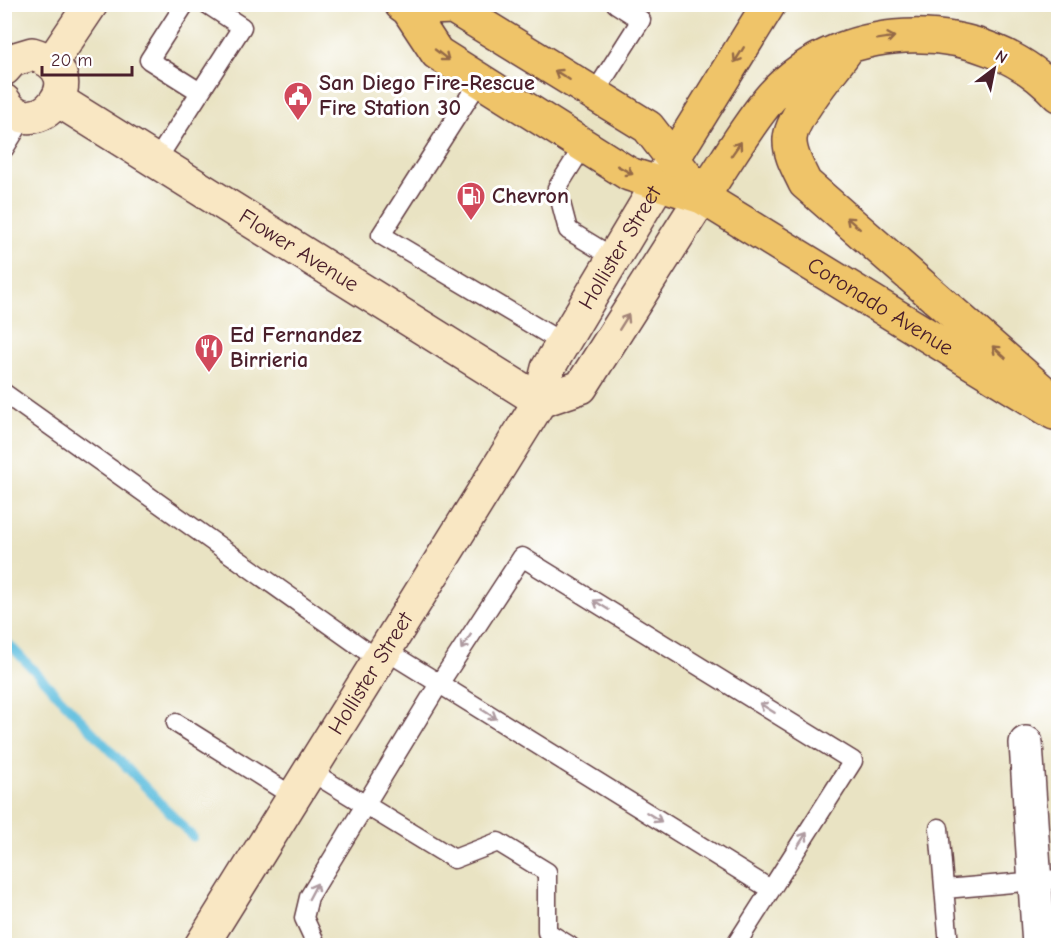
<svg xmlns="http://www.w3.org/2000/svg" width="1063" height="950" font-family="'Comic Neue',sans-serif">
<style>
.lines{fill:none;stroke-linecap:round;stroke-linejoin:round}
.stream{stroke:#61bfdf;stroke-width:9}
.lane-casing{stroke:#623c42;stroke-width:21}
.street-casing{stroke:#623c42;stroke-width:36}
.secondary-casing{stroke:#623c42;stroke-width:36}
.primary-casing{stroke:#623c42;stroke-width:36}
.highway-casing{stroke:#623c42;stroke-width:36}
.lane{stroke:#fff;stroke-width:18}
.street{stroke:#fff;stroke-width:33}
.secondary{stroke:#f9e7c3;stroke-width:33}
.primary{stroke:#efc469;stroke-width:33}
.highway{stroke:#efc469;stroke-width:33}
.oneway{stroke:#946947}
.oneway2{stroke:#a28377}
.oneway3{stroke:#ae9aa0}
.labels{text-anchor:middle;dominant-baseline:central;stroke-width:6;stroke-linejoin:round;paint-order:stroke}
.poi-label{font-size:22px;font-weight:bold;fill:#4a1f2b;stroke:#fff;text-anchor:start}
.street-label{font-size:22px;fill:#4a1f2b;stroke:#fff}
</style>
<rect width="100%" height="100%" fill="#fff"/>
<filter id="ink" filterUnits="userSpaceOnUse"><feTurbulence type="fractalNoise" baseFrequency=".0167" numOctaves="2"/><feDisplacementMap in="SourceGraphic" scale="12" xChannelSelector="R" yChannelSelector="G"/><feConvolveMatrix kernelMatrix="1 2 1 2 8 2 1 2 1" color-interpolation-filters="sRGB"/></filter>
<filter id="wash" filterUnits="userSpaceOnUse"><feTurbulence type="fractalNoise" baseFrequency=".008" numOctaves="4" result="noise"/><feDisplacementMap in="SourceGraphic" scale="24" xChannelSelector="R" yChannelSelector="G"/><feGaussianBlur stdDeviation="1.35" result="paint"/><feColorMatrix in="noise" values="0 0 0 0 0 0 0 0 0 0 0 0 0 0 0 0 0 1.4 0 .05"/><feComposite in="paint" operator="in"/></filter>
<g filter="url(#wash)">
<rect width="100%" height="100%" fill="#e9e3c3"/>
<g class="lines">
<path class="stream" d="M4,639L193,837"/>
</g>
</g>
<g filter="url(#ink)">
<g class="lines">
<g class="lane-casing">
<path id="lane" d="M185,4L149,60L200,92
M480,80L381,235L563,343
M594,94L641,20L616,4
M584,145L557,188L568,230L614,258
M4,149L25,115
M156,161L242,27L207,4
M4,393L379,660
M385,650L770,889
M176,723L294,797
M310,771L454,859L498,842L547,872V932L570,946
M939,828L949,946
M945,889L1058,879
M317,946L304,918L309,897L439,684L522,557L853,761L735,946"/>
</g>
<g class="street-casing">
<path id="street" d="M1026,743L1039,946"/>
</g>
<g class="secondary-casing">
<g id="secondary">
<path d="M52,62L91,4"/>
<path d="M4,69L12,60L32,54C100,73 34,149 4,101"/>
<path id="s1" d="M58,100L540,401"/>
<path d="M540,401L581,387L702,197"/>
<path id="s2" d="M201,946L540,401L548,368L673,159"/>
</g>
</g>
<g class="primary-casing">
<g id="primary">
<path id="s3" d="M401,4L408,9L437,53L629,174L702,197L1054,413"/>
<path d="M408,9L453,7L648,127L690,181"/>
</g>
</g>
<g class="highway-casing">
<path id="highway" d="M847,49C833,70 791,116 790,139C789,154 799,170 805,183L1058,405
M673,159L769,4
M702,197C724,166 747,124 772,96C843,16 987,16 1058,95"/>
</g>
<use href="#lane" class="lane"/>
<use href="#street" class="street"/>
<use href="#secondary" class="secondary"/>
<use href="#primary" class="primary"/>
<use href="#highway" class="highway"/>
</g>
<defs><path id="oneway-shaft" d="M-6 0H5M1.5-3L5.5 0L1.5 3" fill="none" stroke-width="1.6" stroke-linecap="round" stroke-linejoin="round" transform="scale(1.5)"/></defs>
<g class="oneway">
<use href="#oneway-shaft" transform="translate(886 38) rotate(-9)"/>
<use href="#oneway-shaft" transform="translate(442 55) rotate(38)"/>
<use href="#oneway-shaft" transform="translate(739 55) rotate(122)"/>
<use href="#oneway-shaft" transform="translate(562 75) rotate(-148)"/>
<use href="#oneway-shaft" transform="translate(736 149) rotate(-55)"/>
<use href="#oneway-shaft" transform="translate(625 170) rotate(29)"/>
<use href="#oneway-shaft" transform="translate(853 223) rotate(-139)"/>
<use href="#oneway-shaft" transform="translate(999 352) rotate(-138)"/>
</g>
<use class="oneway2" href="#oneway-shaft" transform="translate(624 322) rotate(-58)"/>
<g class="oneway3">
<use href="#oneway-shaft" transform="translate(601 605) rotate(-148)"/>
<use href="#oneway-shaft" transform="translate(466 642) rotate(123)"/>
<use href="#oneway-shaft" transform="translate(767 708) rotate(-148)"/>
<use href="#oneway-shaft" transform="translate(489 714) rotate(32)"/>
<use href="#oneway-shaft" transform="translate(654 817) rotate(32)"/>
<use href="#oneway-shaft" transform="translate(802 840) rotate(-57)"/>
<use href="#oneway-shaft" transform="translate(313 891) rotate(-62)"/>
</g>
</g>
<defs>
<g id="civic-pin" transform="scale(1.5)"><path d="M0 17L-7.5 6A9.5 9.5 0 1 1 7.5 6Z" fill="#d1495b" stroke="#fff"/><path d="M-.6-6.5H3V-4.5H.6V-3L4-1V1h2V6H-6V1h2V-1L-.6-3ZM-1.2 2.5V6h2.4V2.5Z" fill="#fff"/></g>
<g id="fuel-pin" transform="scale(1.5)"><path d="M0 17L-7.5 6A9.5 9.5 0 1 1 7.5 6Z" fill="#d1495b" stroke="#fff"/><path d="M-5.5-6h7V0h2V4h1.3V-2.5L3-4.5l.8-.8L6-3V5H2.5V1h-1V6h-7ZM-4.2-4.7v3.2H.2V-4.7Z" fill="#fff"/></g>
<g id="restaurant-pin" transform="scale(1.5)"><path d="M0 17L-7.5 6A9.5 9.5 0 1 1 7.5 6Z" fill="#d1495b" stroke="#fff"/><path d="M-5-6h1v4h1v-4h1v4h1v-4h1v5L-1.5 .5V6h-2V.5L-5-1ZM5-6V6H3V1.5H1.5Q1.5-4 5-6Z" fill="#fff"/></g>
</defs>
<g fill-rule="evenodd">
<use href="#civic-pin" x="298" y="96"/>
<use href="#fuel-pin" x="471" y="196"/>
<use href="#restaurant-pin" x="209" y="348"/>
</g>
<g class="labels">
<g class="poi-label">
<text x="319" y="83">San Diego Fire-Rescue<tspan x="319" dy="25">Fire Station 30</tspan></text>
<text x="492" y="196">Chevron</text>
<text x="230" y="335">Ed Fernandez<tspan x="230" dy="25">Birrieria</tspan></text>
</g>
<g class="street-label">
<text stroke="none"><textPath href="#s2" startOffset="816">Hollister Street</textPath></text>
<text stroke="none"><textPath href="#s1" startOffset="284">Flower Avenue</textPath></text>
<text stroke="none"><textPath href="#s3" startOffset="574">Coronado Avenue</textPath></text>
<text stroke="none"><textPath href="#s2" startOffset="321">Hollister Street</textPath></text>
</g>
</g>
<rect width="1063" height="950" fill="none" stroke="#fff" stroke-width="24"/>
<g transform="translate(994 69) rotate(32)" stroke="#ffffff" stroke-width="4.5" paint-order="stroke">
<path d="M0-4.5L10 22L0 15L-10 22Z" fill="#4a1f2b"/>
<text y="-9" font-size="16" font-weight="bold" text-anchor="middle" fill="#4a1f2b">N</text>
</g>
<path d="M42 66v9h90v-9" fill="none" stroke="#4a1f2b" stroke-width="3"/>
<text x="51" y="66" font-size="18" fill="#4a1f2b" stroke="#ffffff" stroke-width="4.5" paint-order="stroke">20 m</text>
</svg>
